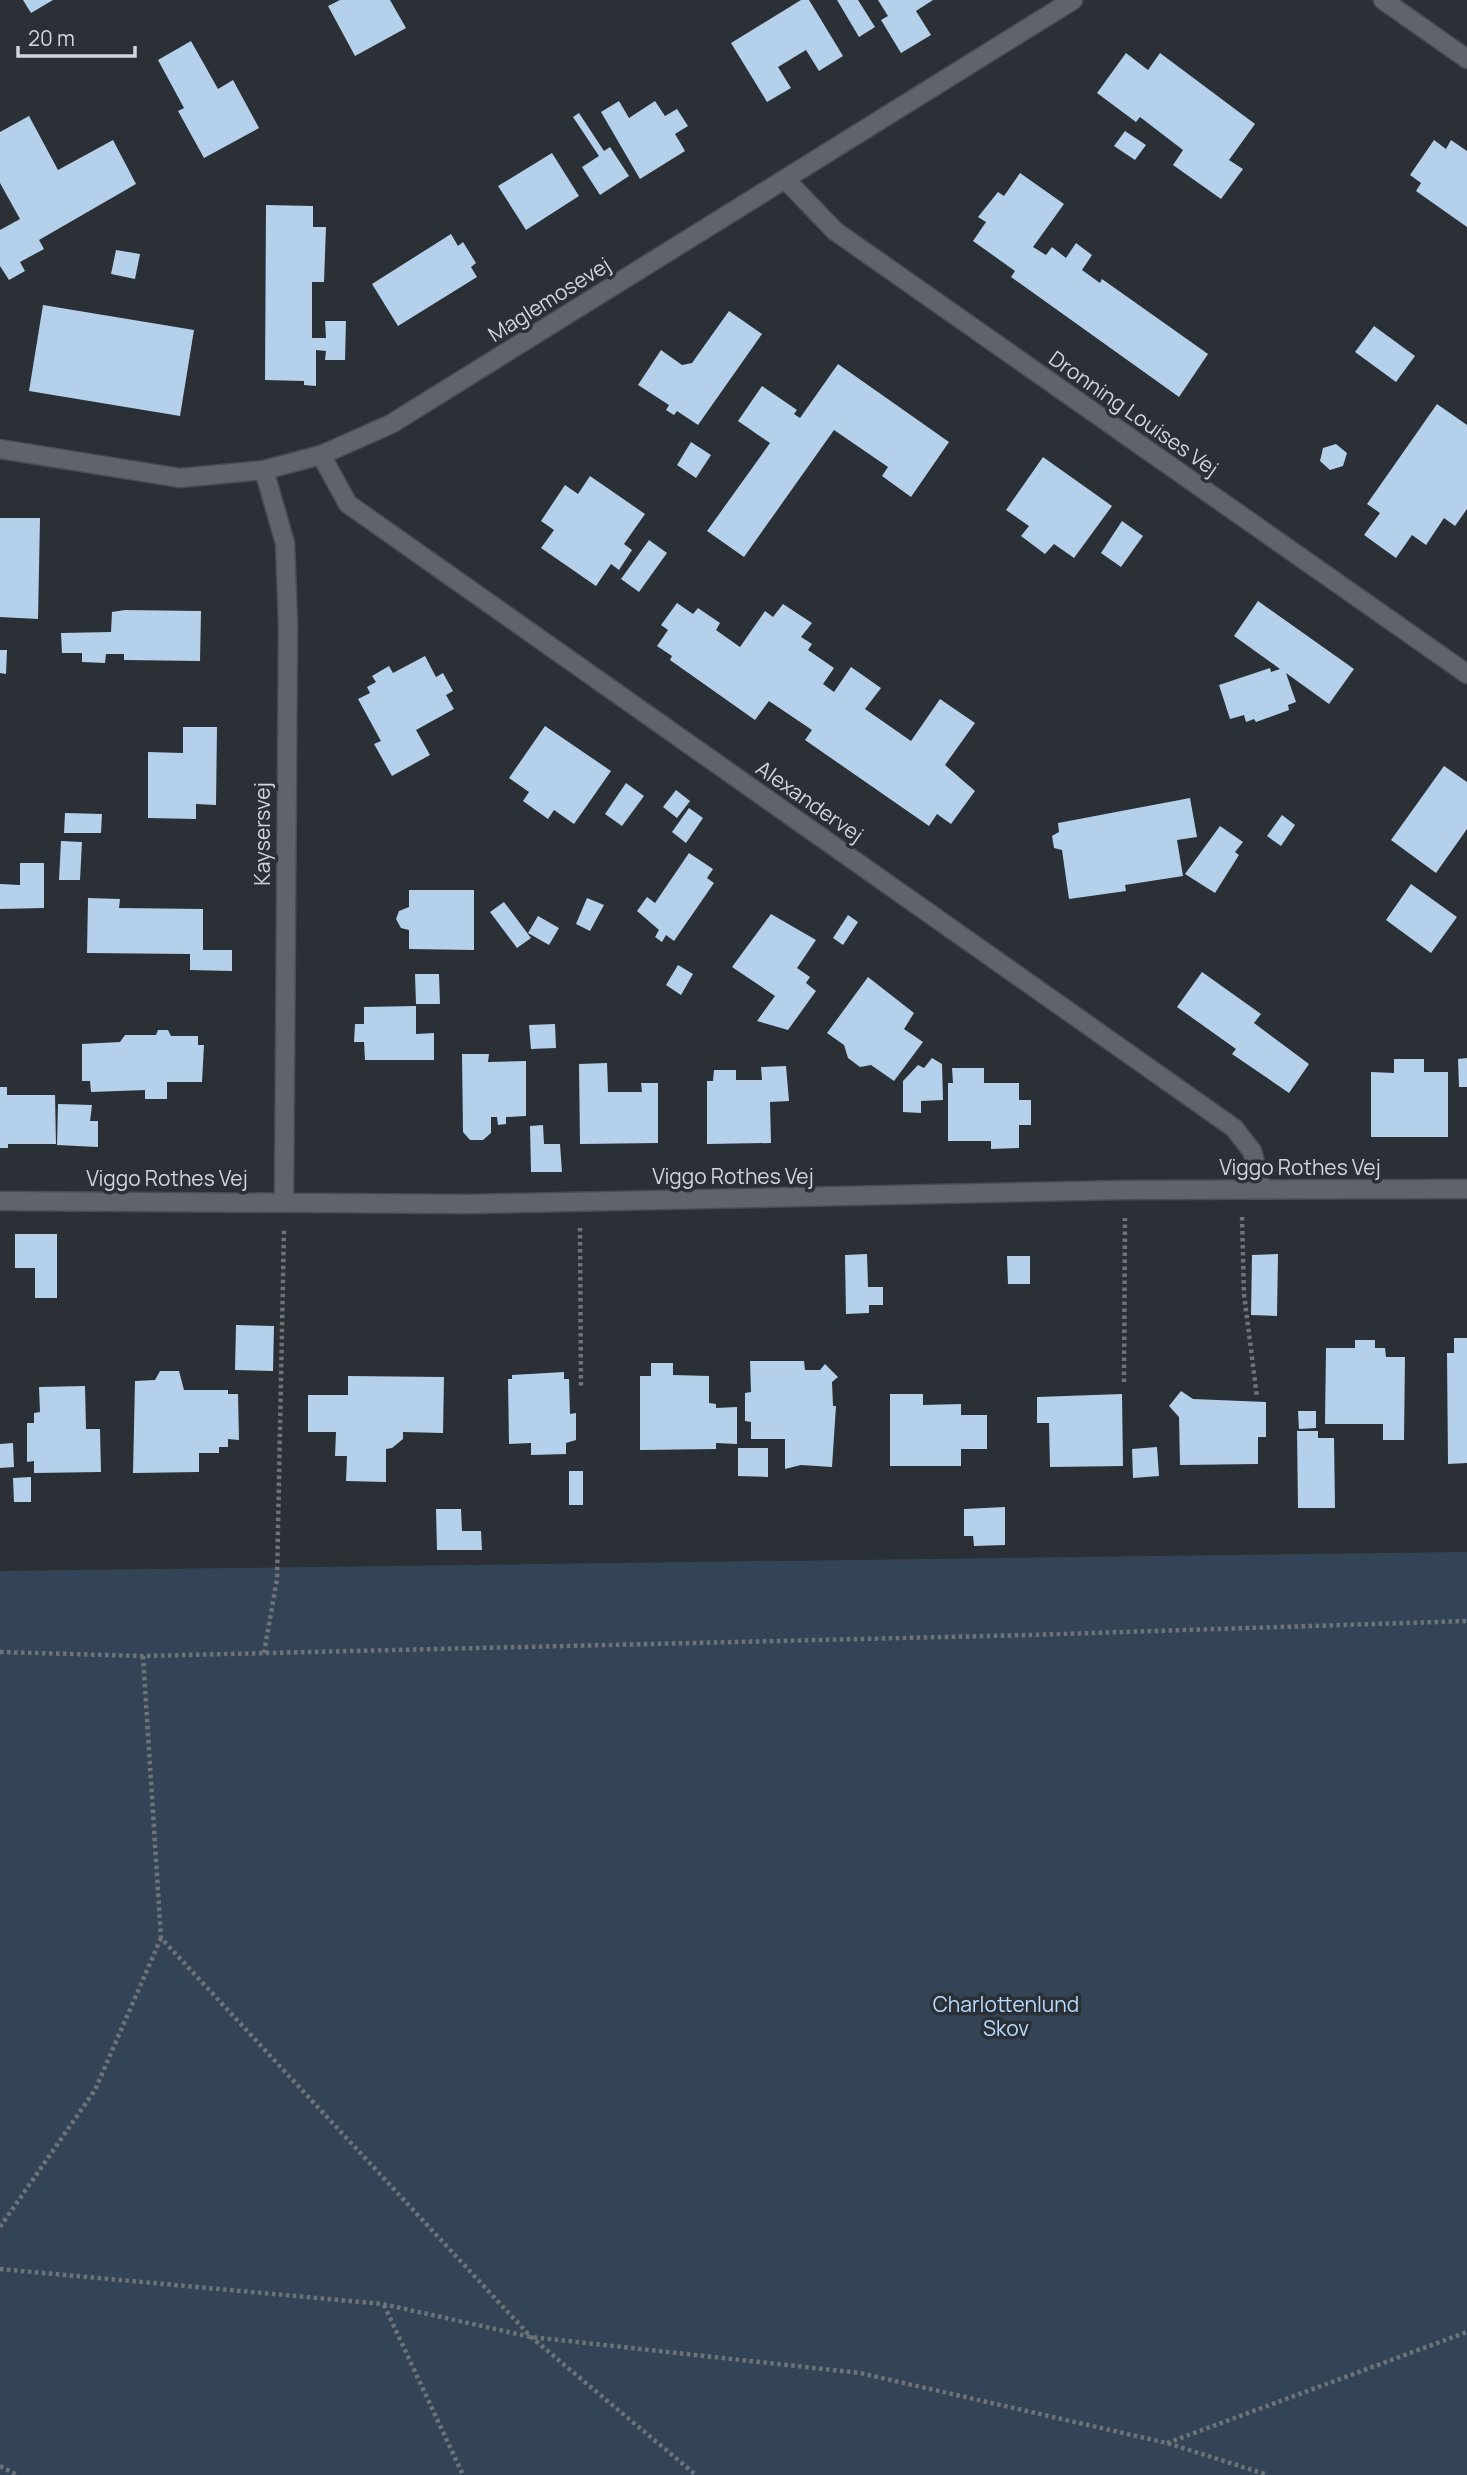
<svg xmlns="http://www.w3.org/2000/svg" width="1467" height="2475" font-family="Manrope,sans-serif">
<style>
.green{fill:#334456}
.building{fill:#b5d0eb}
.lines{fill:none;stroke-linecap:round;stroke-linejoin:round}
.minor-casing{stroke:#484d52;stroke-width:21}
.tertiary-casing{stroke:#484d52;stroke-width:21}
.path{stroke:#6e7378;stroke-width:4.5;stroke-dasharray:3.5 3.5;stroke-linecap:butt}
.minor{stroke:#5e646a;stroke-width:18}
.tertiary{stroke:#5e646a;stroke-width:18}
.labels{text-anchor:middle;dominant-baseline:central;stroke-width:7;stroke-linejoin:round;paint-order:stroke}
.street-label{font-size:21px;fill:#d2d5d9;stroke:#2a3035}
.park-label{font-size:21px;fill:#b7dafe;stroke:#2a3035}
</style>
<rect width="100%" height="100%" fill="#2a3035"/>
<path class="green" d="M1467,1552V2475H0V1571Z"/>
<path class="building" d="M23,0H53L31,13Z
M340,0H390L406,28L355,56L328,6Z
M801,0H809L843,56L819,71L806,50L778,67L791,88L767,102L731,43Z
M837,0H858L875,27L859,37Z
M878,0H933L916,11L931,35L901,53L881,20L888,16Z
M191,41L218,89L233,80L259,128L204,158L178,111L184,108L158,60Z
M1126,53L1148,70L1160,53L1255,124L1229,160L1243,169L1221,199L1173,165L1183,150L1140,117L1136,122L1097,93Z
M619,101L629,118L655,101L665,116L677,109L688,126L675,134L685,151L640,179L601,112Z
M579,113L604,151L610,147L629,176L600,195L582,167L599,156L573,117Z
M29,116L58,170L113,140L136,184L39,240L44,249L20,262L25,271L9,280L0,266V230L20,219L0,183V132Z
M1125,131L1146,145L1135,160L1114,146Z
M1434,140L1446,149L1451,140L1467,151V227L1416,191L1421,183L1410,175Z
M552,153L579,196L526,230L498,186Z
M1020,173L1064,204L1033,247L1046,255L1052,247L1066,258L1076,243L1092,255L1082,270L1100,283L1102,279L1208,354L1179,397L1011,277L1015,271L973,241L986,222L978,217L998,192L1004,196Z
M266,205L313,206V227H326L324,282H312V338H326L325,321H346L345,360H325L326,351L316,350V386L304,385V381L265,380Z
M451,234L458,246L463,242L476,263L471,267L477,277L398,326L372,284Z
M116,250L140,254L135,279L111,274Z
M43,305L194,330L180,416L29,391Z
M729,311L762,334L698,425L677,411L674,415L666,410L669,405L638,385L661,350L682,365L692,363Z
M1374,326L1415,356L1396,382L1355,352Z
M838,364L949,442L911,497L882,476L888,467L834,430L744,557L707,531L770,443L738,421L762,386L797,410L794,414L800,418Z
M1437,404L1467,425V509L1455,526L1444,518L1426,545L1412,535L1396,558L1364,535L1380,513L1367,504Z
M691,442L711,455L696,478L677,465Z
M1336,444L1347,453L1343,466L1330,470L1320,461L1323,448Z
M1043,457L1112,506L1074,558L1054,544L1045,554L1021,536L1029,526L1006,510Z
M590,476L645,514L624,544L632,550L619,570L611,564L596,586L541,548L554,530L541,521L565,485L578,494Z
M0,518H40L38,619L0,617Z
M1122,521L1143,536L1121,567L1101,553Z
M649,540L667,553L639,592L621,579Z
M1258,601L1354,669L1329,704L1286,673L1296,702L1288,705L1289,710L1256,722L1254,719L1246,722L1244,715L1230,719L1219,685L1270,668L1271,672L1280,669L1234,636Z
M677,603L693,614L698,608L720,623L716,630L740,647L765,611L773,617L783,604L812,623L801,637L812,644L808,650L834,668L823,684L834,692L851,667L881,688L865,709L911,741L940,699L975,723L945,765L975,791L951,824L937,814L929,826L805,740L812,730L769,701L755,720L670,660L672,656L657,646L668,630L661,625Z
M125,610L201,611L200,661L124,660V654H106L105,663L82,662V653H62L61,633L111,632L112,612Z
M0,650H7L6,674L0,673Z
M425,656L436,677L443,673L453,691L446,695L454,709L416,730L430,755L392,776L374,744L381,741L358,699L370,693L367,687L376,682L372,676L389,666L393,673Z
M545,726L611,771L574,824L554,810L548,819L523,801L529,792L509,778Z
M183,727H217L216,805L196,804V819L148,818V752L183,753Z
M1444,766L1467,782V829L1436,873L1391,840Z
M626,783L644,796L622,826L605,814Z
M676,790L690,801L677,818L663,807Z
M1190,798L1197,837L1177,840L1183,876L1125,885L1126,891L1069,899L1062,850L1054,848L1052,836L1059,832L1058,823Z
M689,808L703,818L686,843L672,832Z
M65,813L102,814L101,833H64Z
M1282,815L1295,825L1281,846L1267,836Z
M1220,826L1243,842L1235,852L1239,855L1215,893L1185,874Z
M61,841L82,842L80,880H59Z
M689,853L713,869L707,878L714,883L674,941L666,935L662,942L655,937L659,930L637,911L647,897L655,903Z
M20,863H44V908L0,909V884L20,885Z
M1411,884L1457,917L1431,953L1386,920Z
M409,890H474V950L409,949V930L401,928L396,919L399,911L409,907Z
M88,898L120,899L119,908L203,909V950H232V971L190,970V954L87,953Z
M587,898L604,905L590,931L576,924Z
M504,902L531,938L517,948L490,912Z
M771,914L816,940L797,968L810,977L806,983L816,991L788,1030L757,1021L775,996L732,967Z
M848,915L858,922L843,945L833,938Z
M538,916L559,928L549,945L528,933Z
M678,965L693,974L681,995L666,985Z
M1202,972L1261,1014L1254,1023L1309,1064L1289,1093L1232,1054L1236,1049L1177,1007Z
M415,974H439L440,1004H416Z
M868,977L914,1013L904,1029L923,1042L894,1081L871,1065L860,1067L848,1058L844,1045L827,1033Z
M416,1006V1034L434,1033V1060H365L364,1042H354L355,1024H364V1007Z
M555,1024L556,1048L531,1049L529,1025Z
M158,1030H168L171,1036H198V1045H204L202,1082H167V1099H145V1090L91,1092L90,1081H82V1044L120,1042L125,1035H156Z
M462,1054H489L488,1062L526,1061V1116L506,1117V1124L498,1125L497,1117H491V1133L483,1140H470L463,1132Z
M932,1058L942,1064L943,1100L921,1101V1113L903,1112V1081L918,1065L924,1068Z
M1467,1058V1087H1459L1458,1059Z
M1394,1059H1424V1072H1448V1137H1371V1072L1394,1073Z
M607,1063L608,1092H642L641,1083H658V1143L580,1144L579,1064Z
M786,1066L789,1101L770,1102L771,1143L707,1144V1081H713L714,1070H736V1080H762L761,1067Z
M952,1068H984V1083H1019V1100H1031V1125H1019V1148L991,1149V1141H948V1083H953Z
M0,1087H7V1095H55L56,1144H8V1148H0Z
M58,1104L92,1105L90,1121H98V1147L57,1145Z
M543,1125L544,1144H560L562,1172H531L530,1126Z
M15,1234H57V1298H35V1268H15Z
M867,1254L868,1287H883V1305H869V1313L846,1314L845,1255Z
M1278,1254L1277,1316L1251,1315L1252,1255Z
M1007,1256H1030V1284H1008Z
M236,1325L274,1326L273,1371L235,1370Z
M1454,1338H1467V1463L1448,1464L1447,1353H1454Z
M1355,1340H1375V1348H1385L1386,1357H1405L1404,1440H1383V1424H1325L1326,1348H1355Z
M750,1361H804L805,1370H820L825,1364L838,1377L832,1382L833,1406H836L832,1467L801,1465L785,1469V1439H751V1422L745,1421V1393L751,1392Z
M651,1363H673V1375L709,1376V1403L716,1404V1408L737,1407V1444L716,1443V1449L640,1450V1376H651Z
M160,1371H179L184,1390H228V1394H238L239,1440L228,1439V1447H219V1453H199V1472L133,1473L135,1381L155,1380Z
M564,1372V1379H569L570,1414L576,1413V1440L566,1443V1454L531,1455V1443L509,1444L508,1379H512V1375Z
M348,1376L444,1377L443,1433L403,1432V1439L392,1448L386,1449V1482L346,1481L347,1456H335L336,1432H308V1395H348Z
M85,1386L86,1429H100L101,1472L34,1473V1461L27,1462V1423H34V1413L40,1412L39,1387Z
M1181,1391L1193,1399L1266,1402V1437H1258V1464L1180,1465L1179,1417L1169,1406Z
M890,1394H923V1405L961,1404V1415H987V1449H961V1466H890Z
M1122,1394L1123,1466L1050,1467L1049,1423H1037V1397Z
M1298,1411H1316V1428L1299,1429Z
M1297,1431H1318V1438H1334L1335,1508H1298Z
M13,1443L14,1467L0,1468V1444Z
M1157,1447L1159,1476L1133,1478L1132,1449Z
M738,1448H768V1477L738,1476Z
M569,1471H583V1505H569Z
M31,1477V1502H14L13,1478Z
M1005,1507V1545L974,1546L973,1536H964V1509Z
M436,1509H461L462,1531H481L482,1550H437Z"/>
<g class="lines">
<g class="minor-casing">
<path id="minor" d="M1383,0L1467,59
M785,179L835,231L1467,674
M321,455L348,504L1234,1128L1252,1151L1262,1189
M264,470L285,543L288,624L284,1201
M0,1201L469,1204L1125,1190L1467,1189"/>
</g>
<g class="tertiary-casing">
<path id="tertiary" d="M0,449L180,478L264,470L321,455L391,424L1073,0"/>
</g>
<path class="path" d="M1242,1217L1244,1294L1257,1397
M580,1228L581,1388
M1124,1382L1125,1218
M0,1652L143,1656L1030,1635L1467,1621
M264,1653L277,1579L284,1230
M143,1656L161,1938L531,2337L696,2475
M0,2227L95,2090L161,1938
M0,2269L383,2304L531,2337L860,2373L1167,2443L1268,2475
M384,2305L463,2475
M1167,2443L1467,2332
M0,2466L17,2475"/>
<use href="#minor" class="minor"/>
<use href="#tertiary" class="tertiary"/>
</g>
<g class="labels">
<g class="street-label">
<text transform="translate(549 299) rotate(-32)">Maglemosevej</text>
<text transform="translate(1134 413) rotate(35)">Dronning Louises Vej</text>
<text transform="translate(810 801) rotate(35)">Alexandervej</text>
<text transform="translate(262 834) rotate(-90)">Kaysersvej</text>
<text x="1300" y="1167">Viggo Rothes Vej</text>
<text x="733" y="1176">Viggo Rothes Vej</text>
<text x="167" y="1178">Viggo Rothes Vej</text>
</g>
<g class="park-label">
<text x="1006" y="2004">Charlottenlund<tspan x="1006" dy="24">Skov</tspan></text>
</g>
</g>
<path d="M18 46v10h117v-10" fill="none" stroke="#d2d5d9" stroke-width="3.5"/>
<text x="28" y="46" font-size="21" fill="#d2d5d9" stroke="#2a3035" stroke-width="5" paint-order="stroke">20 m</text>
</svg>
